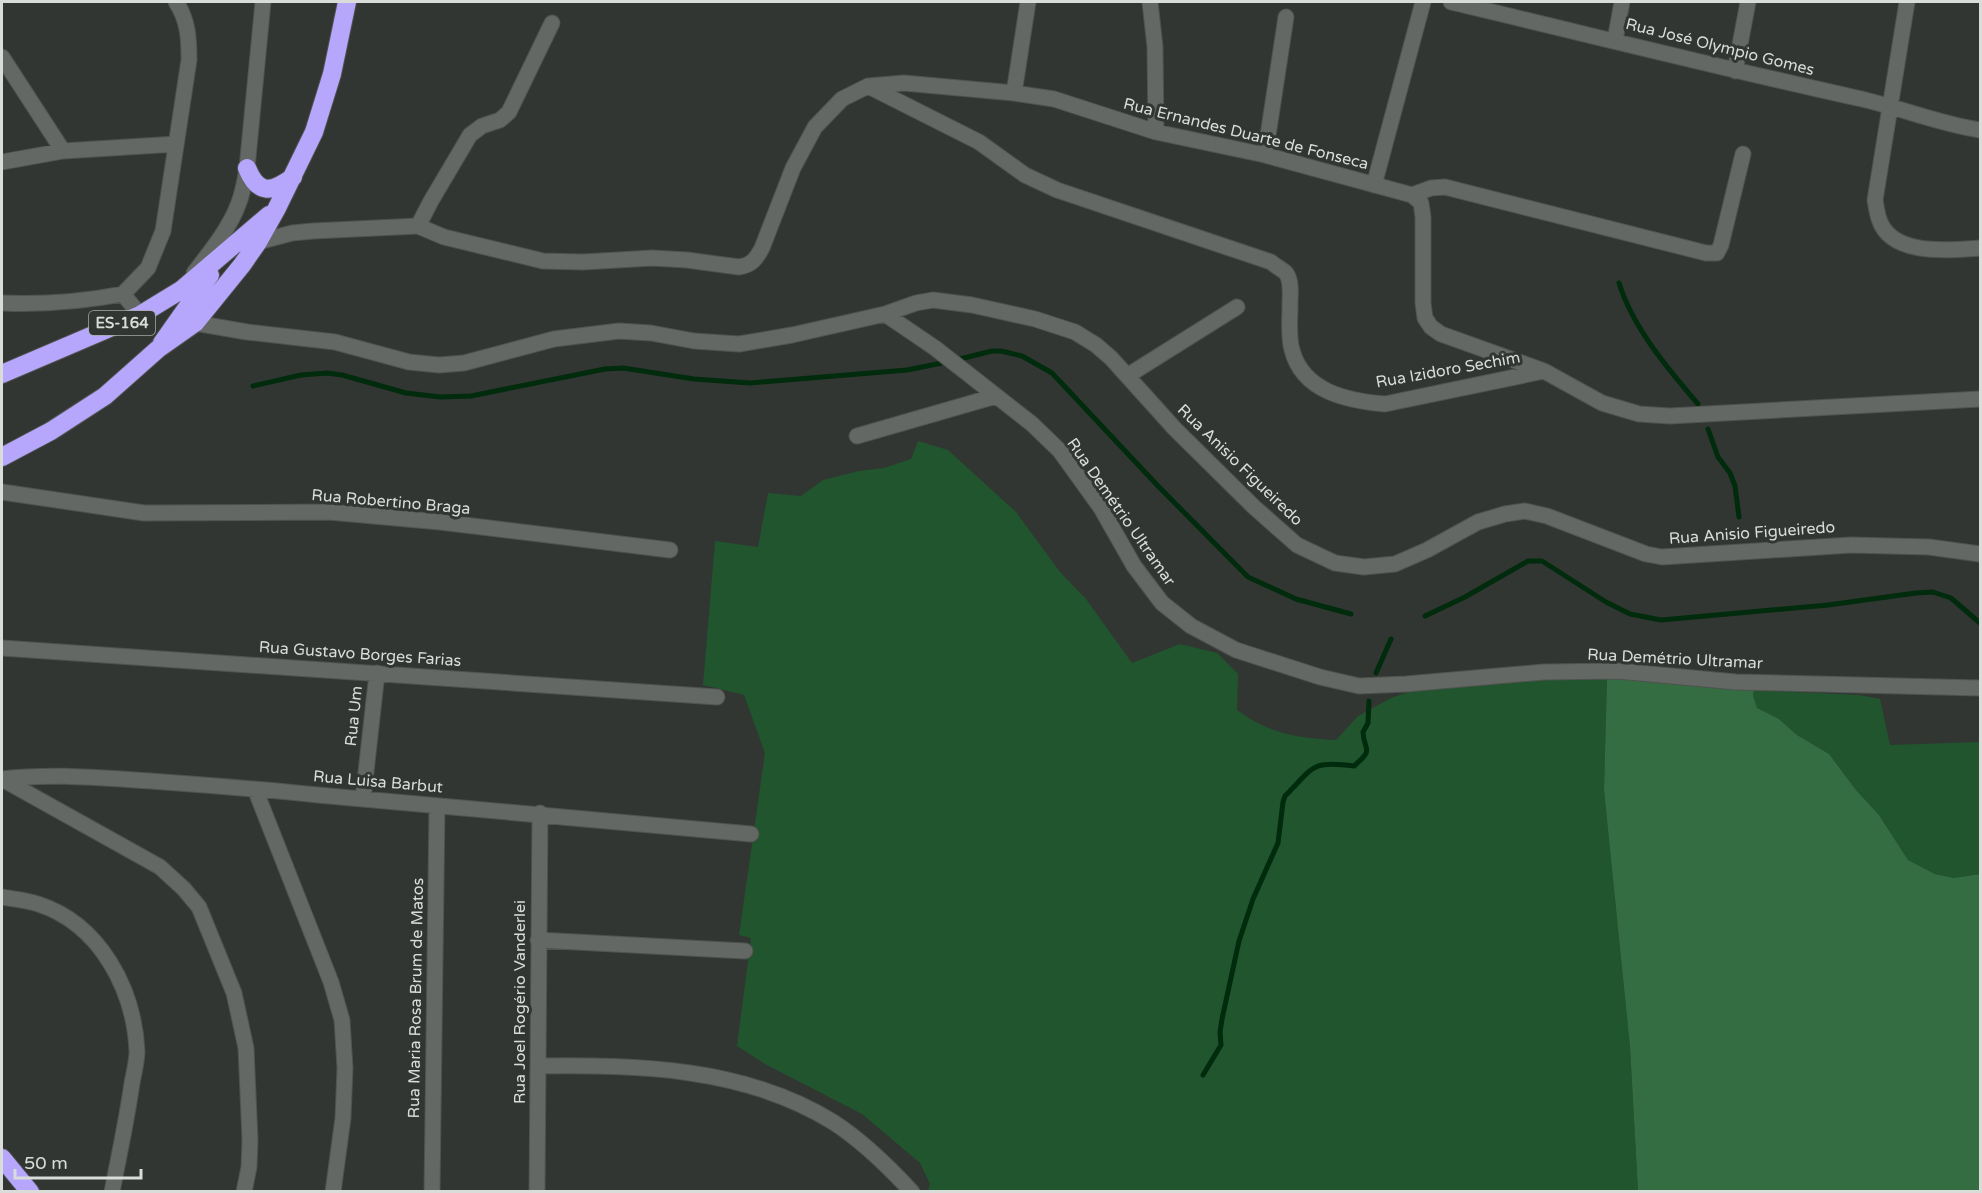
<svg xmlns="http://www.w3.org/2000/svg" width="1982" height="1193" font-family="'Varela Round',sans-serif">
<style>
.green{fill:#21552e}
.forest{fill:#346d41}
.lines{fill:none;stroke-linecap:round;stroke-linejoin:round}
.stream{stroke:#002b0c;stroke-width:5}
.minor-casing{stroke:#4f524f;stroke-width:17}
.highway-casing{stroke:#4f524f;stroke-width:20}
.minor{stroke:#636864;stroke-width:15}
.highway{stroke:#b6a6fc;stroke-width:18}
.labels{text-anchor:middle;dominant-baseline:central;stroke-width:6;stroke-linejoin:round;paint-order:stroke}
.shield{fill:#313632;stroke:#a7aaa7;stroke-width:1.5}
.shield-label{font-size:15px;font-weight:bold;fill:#d9dcd9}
.street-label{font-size:16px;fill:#d9dcd9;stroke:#313632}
</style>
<rect width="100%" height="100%" fill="#313632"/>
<path class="green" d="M918,441L948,450L1016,512L1060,572L1086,599L1132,663L1180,644L1217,653L1238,674L1237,710C1271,734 1295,738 1336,740L1358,716L1391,698L1434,683L1607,677L1604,790L1630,1047L1638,1191H928L930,1184L920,1163L862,1114L765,1064L737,1046L751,938L739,935L765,753L744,695L703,685L715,541L758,547L768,493L801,496L823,480L859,471L884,468L911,459Z
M1754,690L1859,695L1880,699L1890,745L1980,742V874L1955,878L1935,874L1908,860L1879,815L1856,790L1829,754L1797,735L1779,719L1756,708L1753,696Z"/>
<path class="forest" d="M1607,677L1754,690L1753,696L1757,708L1779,719L1797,735L1829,754L1856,790L1879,815L1908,860L1935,874L1954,878L1980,874V1191H1638L1630,1047L1604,790Z"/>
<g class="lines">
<path class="stream" d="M1619,283C1633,328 1668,369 1698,404
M956,360L992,351H1001L1022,356L1052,373L1158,486L1248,577L1296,599L1351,614
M253,386L301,375L327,373L342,375L406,393L440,397L471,396L605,369L623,368L694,379L750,383L907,370L947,362
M1708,429L1718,457L1730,473L1735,486L1739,517
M1425,616L1465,597L1528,561H1542L1606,602L1630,614L1661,620L1828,605L1916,593L1933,592L1951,598L1980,623
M1376,673L1391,639
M1203,1075L1221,1045L1220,1032L1222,1019L1239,941L1253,899L1278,843L1283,802L1285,796C1314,767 1311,760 1354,766C1375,748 1364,752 1363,732L1368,723L1369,701"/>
<g class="minor-casing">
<path id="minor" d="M1150,2L1155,47L1156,132
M1451,2C1586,34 1721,68 1857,98C1899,107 1939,124 1980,130
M1907,2L1875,200C1876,206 1877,213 1879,219C1891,257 1950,250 1980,248
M1615,40L1622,2
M2,57L63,151
M1735,71L1748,2
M868,86L979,142L1025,175L1057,190L1271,262C1275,266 1282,269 1286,273C1292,281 1290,295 1290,305C1290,318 1288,337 1292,350C1303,392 1348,401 1385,404L1544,371L1602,403L1639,414L1670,416L1980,399
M1014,93L1028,2
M1265,155L1286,17
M2,162L63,151L176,144
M1374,185L1423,2
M1412,195L1431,188L1445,187L1706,253H1717L1721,245L1743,154
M418,226L431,201L470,135L482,126L500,120L509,112L552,23
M258,242L292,233L313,231L418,226L444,237L543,261L583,262L652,258L687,260L739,267C752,265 756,259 762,248L793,168L815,127L842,99L868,86L904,83L1014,93L1054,99L1156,132L1265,155L1412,195L1421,203L1423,217V303L1425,318L1431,327L1441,334L1544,371
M194,273C210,252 229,229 238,205C243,193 245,180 247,168L263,2
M2,303C45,305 80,302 123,294
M885,314L935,348L1032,424L1060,451L1101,508L1134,566L1162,603L1191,626L1236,650L1320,677L1359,686L1406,684L1544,672L1618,671L1736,682L1980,688
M140,315L123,294L148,268L163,231L189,60C189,38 188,20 176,2
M195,323L247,332L335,342L409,362L439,365L464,363L554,339L619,331L651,333L694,341L739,344L792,335L885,314L916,303L933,300L972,305L1035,319L1075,332L1096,345L1111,358L1175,429L1254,507L1297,545L1335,563L1364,567L1395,564L1427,550L1478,522L1505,514L1525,511L1547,516L1646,554L1662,557L1851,545L1929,547L1980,554
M1127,376L1237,307
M857,436L996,396
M2,492L144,513L329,512L440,522L670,550
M2,648L717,697
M2,779C51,773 101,778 151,781C206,785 262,789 318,795C462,808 606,820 751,834
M2,779L160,867L184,889L199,907L234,993L246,1048L250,1140L249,1167L244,1192
M255,789L331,982L342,1020L345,1068L343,1118L333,1192
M363,799L377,673
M2,897C13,899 26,900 38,904C100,924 134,989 137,1051C137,1061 134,1073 132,1083C127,1119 119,1155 112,1192
M538,940L745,951
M538,1066C639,1065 744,1067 833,1122C861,1140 889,1167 912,1192
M432,1192L437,806
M537,1192L540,813"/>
</g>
<g class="highway-casing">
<path id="highway" d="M247,168C258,195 271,193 293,177
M162,343L210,275
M2,374L140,315L181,290L269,215
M2,457L51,431L105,396L158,349L195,323L242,265L258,242L277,208L314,132L332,74L347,2
M2,1158L30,1192"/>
</g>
<use href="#minor" class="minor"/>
<use href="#highway" class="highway"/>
</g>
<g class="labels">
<rect class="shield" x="89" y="311" width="66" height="24" rx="4.5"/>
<g class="shield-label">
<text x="122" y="323">ES-164</text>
</g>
<g class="street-label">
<text transform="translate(1720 47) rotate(14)">Rua José Olympio Gomes</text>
<text transform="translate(1246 134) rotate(14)">Rua Ernandes Duarte de Fonseca</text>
<text transform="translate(1448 370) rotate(-10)">Rua Izidoro Sechim</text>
<text transform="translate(1240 465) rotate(44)">Rua Anisio Figueiredo</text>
<text transform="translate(391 502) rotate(5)">Rua Robertino Braga</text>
<text transform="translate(1121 512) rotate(55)">Rua Demétrio Ultramar</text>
<text transform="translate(1752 533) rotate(-4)">Rua Anisio Figueiredo</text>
<text transform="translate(360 654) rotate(4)">Rua Gustavo Borges Farias</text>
<text transform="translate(1675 659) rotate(3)">Rua Demétrio Ultramar</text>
<text transform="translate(354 716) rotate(-84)">Rua Um</text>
<text transform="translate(378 782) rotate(5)">Rua Luisa Barbut</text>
<text transform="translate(416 998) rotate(-89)">Rua Maria Rosa Brum de Matos</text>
<text transform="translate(520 1002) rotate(-90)">Rua Joel Rogério Vanderlei</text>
</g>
</g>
<rect width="1982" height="1193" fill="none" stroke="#d9dcd9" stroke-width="6"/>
<path d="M15 1169v9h126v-9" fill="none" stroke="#d9dcd9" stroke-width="3"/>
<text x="24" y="1169" font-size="18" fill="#d9dcd9" stroke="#313632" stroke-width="4.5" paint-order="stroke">50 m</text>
</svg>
